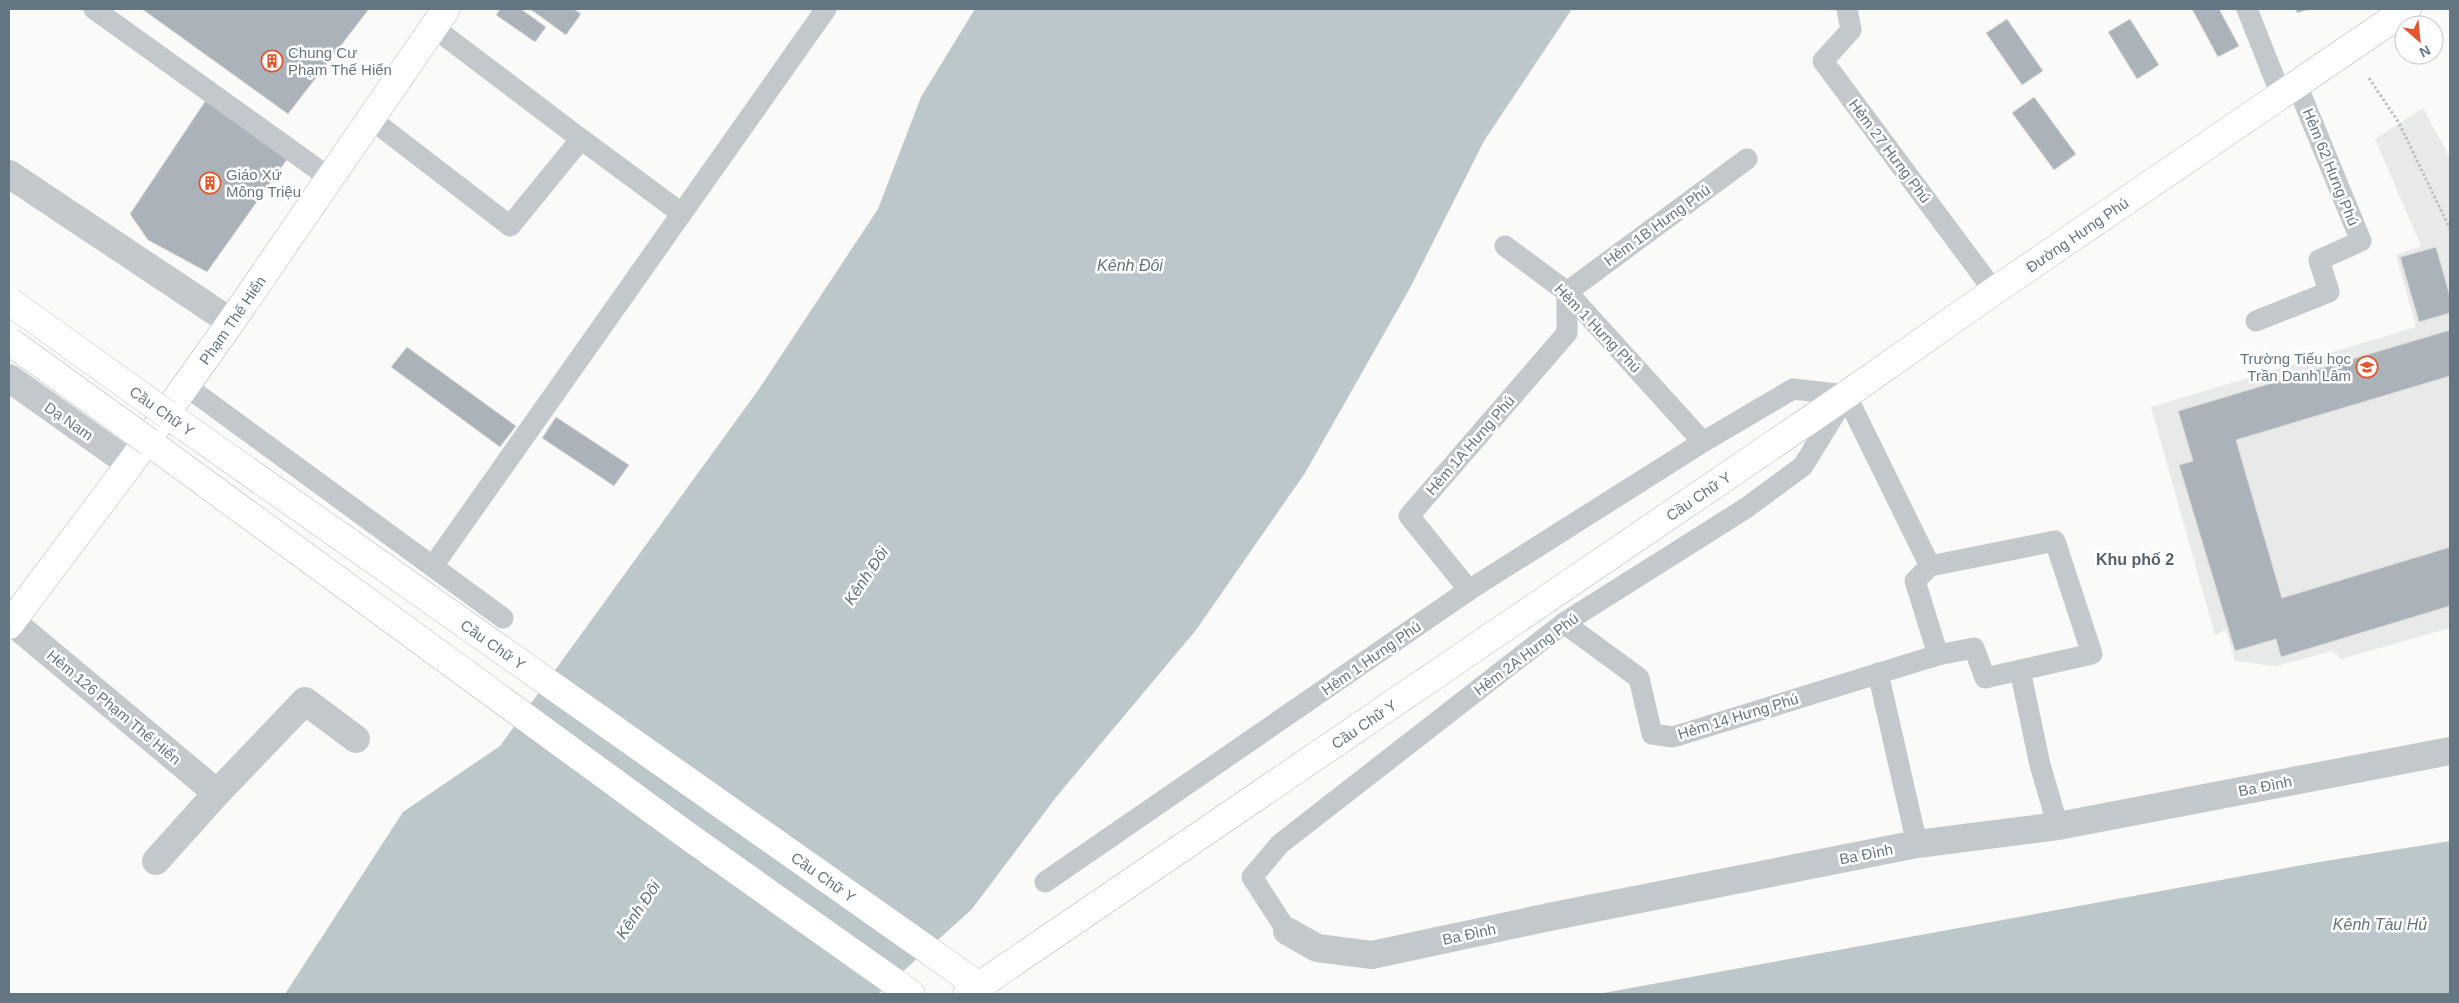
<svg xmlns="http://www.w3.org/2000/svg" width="2459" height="1003" font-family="Arial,sans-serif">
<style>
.built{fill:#e8e9e9}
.water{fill:#bbc7cb}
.building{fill:#aab3b9;stroke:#dcdcda}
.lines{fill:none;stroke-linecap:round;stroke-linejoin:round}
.secondary-casing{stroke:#b3babf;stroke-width:29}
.path{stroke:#bbbfc2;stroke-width:3;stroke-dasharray:2.5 2.5;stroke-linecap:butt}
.lane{stroke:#c3c8cc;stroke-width:21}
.street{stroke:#c3c8cc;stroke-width:28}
.secondary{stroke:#fff;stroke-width:28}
.secondary-bridge-casing{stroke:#b3babf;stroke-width:29;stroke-linecap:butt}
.secondary-bridge{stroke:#fff;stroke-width:28}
.labels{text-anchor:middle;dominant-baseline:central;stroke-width:5;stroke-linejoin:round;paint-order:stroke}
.poi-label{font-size:15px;fill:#657683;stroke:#fff;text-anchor:start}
.street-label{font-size:15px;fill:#657683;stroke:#fff}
.water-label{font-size:16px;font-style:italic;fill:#60757c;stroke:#fff}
.neighbourhood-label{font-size:16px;font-weight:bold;fill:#57646e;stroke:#fff}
</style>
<rect width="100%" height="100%" fill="#fafaf8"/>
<path class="built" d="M2423,108L2450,158V628L2341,659L2332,651L2276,666L2235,661L2226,630L2215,635L2151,407L2416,327L2396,255L2421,246L2375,139Z"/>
<path class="water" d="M975,9H1572L1484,141L1410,288L1305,473L1196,630L1057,796L972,909L878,994H285L403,812L500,746L759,389L878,209L921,97Z
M2450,841V994H1598L2319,862Z"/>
<path class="building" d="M142,9H369L288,114Z
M500,9H521L546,27L535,42L496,15Z
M530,9H574L581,14L566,35Z
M2192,9H2219L2239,46L2218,57Z
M2296,9H2310L2297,13Z
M2007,19L2043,71L2022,85L1986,33Z
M2130,19L2159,65L2137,79L2108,32Z
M2034,97L2076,154L2054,170L2012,113Z
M206,100L293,151L207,272L148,240L130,214Z
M2436,247L2450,296V313L2419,322L2400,257Z
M2450,330V376L2236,440L2282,598L2450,547V606L2281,657L2276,639L2235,651L2179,465L2193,461L2178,411Z
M407,347L516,426L500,447L391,367Z
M556,417L629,465L614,486L542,438Z"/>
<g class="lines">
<g class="secondary-casing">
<g id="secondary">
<path id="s1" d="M168,415L979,986L981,994"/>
<path d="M149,442L692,839L911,994"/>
<path id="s2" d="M9,625L130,464L231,322L446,9"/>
<path id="s3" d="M967,994L1846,395L1994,291L2407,9"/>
</g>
</g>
<path class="path" d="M2369,78L2399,123L2450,229"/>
<path class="lane" d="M94,9L331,179
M1847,9L1851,30L1823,61L1994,291
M2247,9L2281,95
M433,27L581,139
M371,119L510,226L581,139L681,213
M1505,246L1567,292L1703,442
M2256,321L2329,292L2319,260L2361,241L2297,85
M186,386L503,618
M1846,395L1930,566
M433,566L826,9
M1469,590L1409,516L1567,333V292L1747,159
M1564,623L1639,678L1652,734L1673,737L1938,655L1974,648L1985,678L2092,654L2055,541L1930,566L1915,581L1938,655
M2020,670L2040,765L2058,826
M1878,673L1917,844
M1045,882L1469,590L1703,442L1793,389L1846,395
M1287,931L1252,877L1280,844L1564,623L1746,508L1803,466L1844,399"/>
<path class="street" d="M9,174L231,322
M9,378L130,464
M11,621L217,793
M156,861L217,793L305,701L356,739
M1287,931L1317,948L1372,955L1554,916L1917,844L2058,826L2450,751"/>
<use href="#secondary" class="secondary"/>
<g class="secondary-bridge-casing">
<path id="secondary-bridge" d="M9,301L168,415
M9,341L149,442"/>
</g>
<use href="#secondary-bridge" class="secondary-bridge"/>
</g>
<defs>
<g id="building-ring" transform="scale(1.125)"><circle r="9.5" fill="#fff" stroke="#e4572e" stroke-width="1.5"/><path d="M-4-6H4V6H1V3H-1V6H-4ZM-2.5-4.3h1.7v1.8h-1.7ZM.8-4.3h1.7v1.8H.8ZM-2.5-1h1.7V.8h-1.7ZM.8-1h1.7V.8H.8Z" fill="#e4572e"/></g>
<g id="school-ring" transform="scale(1.125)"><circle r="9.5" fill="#fff" stroke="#e4572e" stroke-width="1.5"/><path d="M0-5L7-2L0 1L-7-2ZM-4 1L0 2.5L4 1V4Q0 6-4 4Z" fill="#e4572e"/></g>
</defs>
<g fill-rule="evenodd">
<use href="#building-ring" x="272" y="61"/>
<use href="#building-ring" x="210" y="183"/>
<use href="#school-ring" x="2367" y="367"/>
</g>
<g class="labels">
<g class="poi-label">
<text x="288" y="52">Chung Cư<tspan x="288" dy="17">Phạm Thế Hiển</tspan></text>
<text x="226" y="174">Giáo Xứ<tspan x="226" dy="17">Mông Triệu</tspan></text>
<text x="2351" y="358" text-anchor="end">Trường Tiểu học<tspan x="2351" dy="17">Trần Danh Lâm</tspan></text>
</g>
<g class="street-label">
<text transform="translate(1890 151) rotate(53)">Hẻm 27 Hưng Phú</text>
<text transform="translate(2331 167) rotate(68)">Hẻm 62 Hưng Phú</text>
<text transform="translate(1657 225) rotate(-36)">Hẻm 1B Hưng Phú</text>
<text stroke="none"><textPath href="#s3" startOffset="1345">Đường Hưng Phú</textPath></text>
<text stroke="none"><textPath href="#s2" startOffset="378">Phạm Thế Hiển</textPath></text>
<text transform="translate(1598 328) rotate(46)">Hẻm 1 Hưng Phú</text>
<text transform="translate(162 411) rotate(35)">Cầu Chữ Y</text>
<text transform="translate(69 421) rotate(35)">Dạ Nam</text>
<text transform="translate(1470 445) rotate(-49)">Hẻm 1A Hưng Phú</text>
<text stroke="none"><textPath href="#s3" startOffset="885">Cầu Chữ Y</textPath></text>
<text stroke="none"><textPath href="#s1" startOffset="398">Cầu Chữ Y</textPath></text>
<text transform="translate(1526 654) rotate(-37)">Hẻm 2A Hưng Phú</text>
<text transform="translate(1371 658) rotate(-35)">Hẻm 1 Hưng Phú</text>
<text transform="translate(114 707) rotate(40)">Hẻm 126 Phạm Thế Hiển</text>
<text transform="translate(1738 716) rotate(-17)">Hẻm 14 Hưng Phú</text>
<text stroke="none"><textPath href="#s3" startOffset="480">Cầu Chữ Y</textPath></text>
<text transform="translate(2265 786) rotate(-11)">Ba Đình</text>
<text transform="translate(1866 854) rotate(-11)">Ba Đình</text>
<text stroke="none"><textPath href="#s1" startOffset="802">Cầu Chữ Y</textPath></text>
<text transform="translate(1469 934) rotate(-12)">Ba Đình</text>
</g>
<g class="water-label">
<text x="1130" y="265">Kênh Đôi</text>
<text transform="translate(866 576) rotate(-56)">Kênh Đôi</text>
<text transform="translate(638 910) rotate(-56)">Kênh Đôi</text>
<text x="2380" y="924">Kênh Tàu Hủ</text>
</g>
<g class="neighbourhood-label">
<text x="2135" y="559">Khu phố 2</text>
</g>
</g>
<rect width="2459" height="1003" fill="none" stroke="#657683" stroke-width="20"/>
<g transform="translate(2419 40) rotate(153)"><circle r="24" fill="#ffffff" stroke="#c1c8cd"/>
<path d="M0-4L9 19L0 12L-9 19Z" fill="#e4572e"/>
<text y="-8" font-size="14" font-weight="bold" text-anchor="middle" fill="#657683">N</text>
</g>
</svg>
